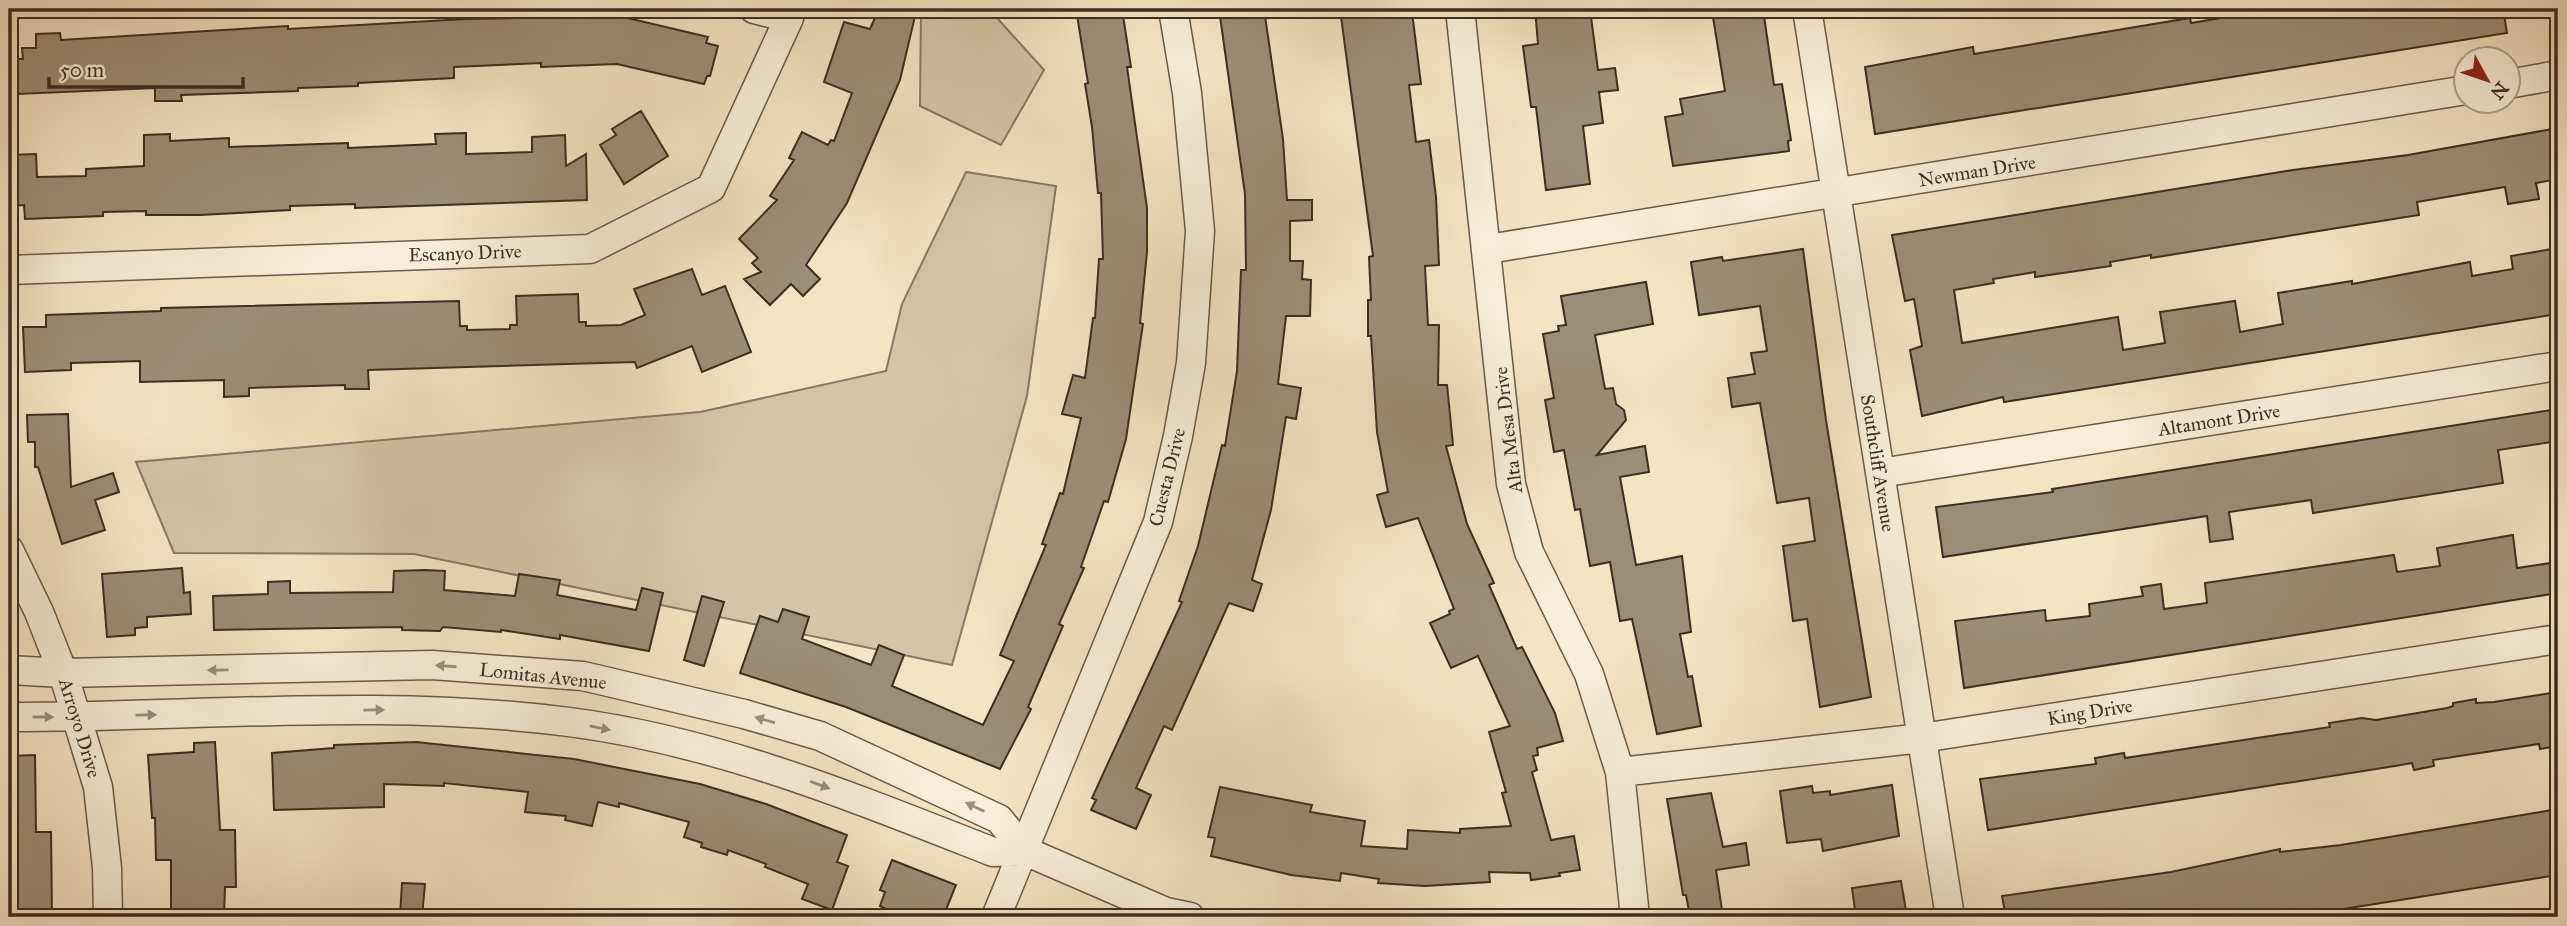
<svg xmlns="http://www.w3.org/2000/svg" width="2567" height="926" font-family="'IM FELL Great Primer',serif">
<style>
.green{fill:#d6c4a8;stroke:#8a7865;stroke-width:2}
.building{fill:#9d8c76;stroke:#3e2d22;stroke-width:2}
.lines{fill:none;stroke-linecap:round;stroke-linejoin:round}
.minor-casing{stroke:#6c5a4a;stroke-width:31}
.minor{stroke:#f8edd8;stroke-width:28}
.oneway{fill:#9b8d7d}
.labels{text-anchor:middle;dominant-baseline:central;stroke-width:7;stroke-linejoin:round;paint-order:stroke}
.street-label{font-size:19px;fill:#3e2d22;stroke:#f8edd8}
</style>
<rect width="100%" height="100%" fill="#f5e3c3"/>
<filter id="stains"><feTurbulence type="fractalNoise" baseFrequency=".00286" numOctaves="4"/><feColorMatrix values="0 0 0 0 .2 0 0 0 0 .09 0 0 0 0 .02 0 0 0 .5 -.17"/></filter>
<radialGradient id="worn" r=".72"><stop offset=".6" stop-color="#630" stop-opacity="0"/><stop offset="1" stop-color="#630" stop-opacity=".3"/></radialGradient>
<path class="green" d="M921,9H989L1044,70L1001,145L920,106Z
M966,172L1056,186L1027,396L952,665L414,554L174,553L136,462L700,412L886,371L902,304Z"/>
<path class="building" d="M879,9L915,16L900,80L847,203L806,265L820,279L803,296L791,284L770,305L744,279L761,272L752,263L758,258L739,239L777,200L770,196L794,160L789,158L802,132L828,145L831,140L834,141L852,93L824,82L844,22L870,29Z
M1076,9H1122L1131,67H1127L1147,208V252L1140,323L1143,324L1126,439L1108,502L1104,501L1081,567L1084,568L1059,624L1063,626L1028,707L1031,709L1000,769L846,707L740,673L760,616L778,622L783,609L809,617L802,639L871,665L879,645L904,655L892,686L983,725L1014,661L1000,655L1046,545L1042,544L1060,493L1063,494L1081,418L1062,414L1073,375L1085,378L1093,318H1095L1099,259H1103L1101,193H1098L1092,127L1085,84L1088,83Z
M1219,9H1264L1283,139L1287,200H1312V220L1290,221V261H1303L1302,279L1311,280L1310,316H1286L1278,384L1301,388L1296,419L1286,417L1271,510L1252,580L1262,584L1253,611L1229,603L1172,730L1164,726L1136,788L1151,795L1136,829L1091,810L1096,800L1092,798L1182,602L1179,601L1198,546L1222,445L1225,446L1237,371L1241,270H1246L1245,194Z
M1340,9H1409L1413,20L1421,84L1409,85L1416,142L1429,140L1436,197L1439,265L1425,266L1428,325H1439L1438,385H1447L1453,445L1446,446L1467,524L1494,583L1489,585L1517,649L1522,647L1555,713L1563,741L1537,748L1538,755L1533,756L1537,770L1532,772L1551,840L1574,836L1580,870L1559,873L1560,876L1531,880L1530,873L1489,872L1490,882L1425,886L1378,883L1379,879L1341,873L1340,881L1291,875L1211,856L1215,838L1208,837L1220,787L1312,805L1310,812L1365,821L1361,846L1407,849L1408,830L1460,833V829L1511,826L1502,793L1506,792L1489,732L1510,726L1478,656L1451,668L1430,623L1450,614L1449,611L1454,609L1418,518L1386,527L1377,495L1388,492L1377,432L1371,336H1368V300H1371L1369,257L1373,256Z
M1535,9H1590L1598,70L1615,68L1618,90L1599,92L1603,123L1583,126L1590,184L1546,190L1536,107H1531L1523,46L1538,44Z
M1725,9H1763L1774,85L1782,84L1791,140L1788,141L1789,151L1673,166L1665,117L1683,114L1680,99L1725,91L1712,11Z
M2248,9H2309L2310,14L2347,9H2503L2507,33L1875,134L1865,67L1973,47L1974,54L2190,18L2191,23L2233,16L2232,11Z
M619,16L708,37L706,43L718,46L710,76H707L704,84L617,64L541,67V63L454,67V78L358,83V86L298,88V91L181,95L182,101H155V88L17,94L15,59H23L22,48H36V34L60,33L61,40L288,26V29L466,19Z
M641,111L668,156L624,184L600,145L616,135L612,129Z
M2558,128V179L2536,183L2539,199L2508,204L2505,187L2417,202L2419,215L2151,258V255L2110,262L2111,266L2035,277V272L1993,279L1994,283L1954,290L1962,343L2118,317L2123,350L2165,343L2160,312L2235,301L2240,332L2283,324L2278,293L2352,281V284L2470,262L2472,276L2513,269L2511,256L2558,248V314L2004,402L2003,397L1922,416L1910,350L1922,346L1914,299L1905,301L1892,235L2293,170L2408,155Z
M466,133V154L532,152V137L565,135L566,166L586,154L587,200L355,208V204L290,206V210L200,215H146V211L103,212V216L25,219L24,205L9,206V155L36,154L37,177L86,176V169L144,166V135L170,134V141L229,138V147L348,143V148L436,144L435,134Z
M1803,249L1826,420L1871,697L1820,707L1807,619L1793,621L1783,546L1815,541L1809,498L1777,503L1760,403L1732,407L1728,378L1755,374L1751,353L1767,351L1760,306L1699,315L1691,262L1722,257L1723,261Z
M692,269L702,295L725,286L751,352L702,372L692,346L637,368L635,362L368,370L369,389H345V385L249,388V396L224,397V380L140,382V361L71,363V370L25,372L23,327H46V315L161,311V308L459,301L460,326H467V330L510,329V325H517L516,296L578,294L579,322H586V326L621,325L645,315L634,289Z
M1646,282L1653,324L1595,335L1605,389L1613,388L1616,404L1624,410L1626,420L1597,455L1645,446L1649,472L1620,477L1636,565L1682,556L1691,632L1680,634L1688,677L1692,676L1701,726L1657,734L1632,619L1620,621L1610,562L1590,566L1580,509L1575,510L1564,450L1554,452L1545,400L1554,398L1543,334L1559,331L1558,326L1566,325L1561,296Z
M2558,409V441L2498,450L2503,483L2313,513L2311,500L2229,512L2233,539L2210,542L2207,516L1943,557L1936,507L2053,492L2052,489Z
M68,414L71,487L113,473L119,492L95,500L105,530L62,544L38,467H35V442H28L27,415Z
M2513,535L2517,568L2558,562V593L1964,688L1955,621L2045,610L2046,621L2090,616L2089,604L2143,596L2141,587L2161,584L2164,609L2207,603L2205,583L2394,555L2397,572L2440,566L2437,548Z
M182,568L184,593L190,592L191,614L147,617V627L135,628V635L107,637L102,574Z
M425,570L445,571L444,590L515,596L519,574L560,580L557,595L636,610L642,588L663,593L649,651L560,635V639L501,630V632L443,627L440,631L402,630V627L214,630L213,596L268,594V582L290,581V593L393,592L394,571Z
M702,596L724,602L704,666L684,660Z
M2558,692V746L2540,749L2539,744L2433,760L2434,766L2414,770L2412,763L2395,766L1988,830L1980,779L2096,764L2095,758L2124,753L2125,758L2330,727L2329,723L2362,718L2376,720L2447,708L2453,706V703L2476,699V703L2494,702Z
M215,742L220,830H235L236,887H225L224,917H171V860H156L155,818H152L148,755L194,752V743Z
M416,742L574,759L700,784L766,804L847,835L837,862L848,866L832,910L802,899L808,884L765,867L766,864L728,850L727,855L701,847L702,843L684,837L689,822L619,803V807L598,802L592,826L565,820L566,816L525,812L528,792L444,783V786L384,784V807L274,810L272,753L334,748V745Z
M35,755L36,832H51L52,917H9V756Z
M1892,785L1899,836L1823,851L1821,839L1787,843L1780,791L1812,786L1813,793L1830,791V795Z
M1711,793L1723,847L1746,843L1749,865L1716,870L1723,917H1690L1686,895H1683L1667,799Z
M2558,809V875L2293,917H2006L2002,896L2171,872L2280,849V852L2341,845Z
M892,860L956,885L943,917H882L886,909L880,906L885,892L880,890Z
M1901,881L1907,917H1856L1852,888Z
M402,883L425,884L422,917H400Z"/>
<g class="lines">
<g class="minor-casing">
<path id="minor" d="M754,9L789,18
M1460,9L1511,484L1529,552L1589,674L1620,772L1635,917
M1807,9L1950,917
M2508,84L2558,75
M1488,249L2466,90
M9,270L590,249L711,188L789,18L790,9
M1880,473L2558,366
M9,550L39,612L63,673L98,787L107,868L108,917
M9,670L63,673L432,665L583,676L744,714L820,736L999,819L1025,851
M9,717C194,717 385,698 569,722C717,741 855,798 993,852L1025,851L1166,912L1190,917
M1620,772L1922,738L2558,639
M996,917L1158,522L1178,436L1191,363L1200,231L1187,93L1173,9"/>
</g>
<use href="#minor" class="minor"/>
</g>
<defs><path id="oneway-solid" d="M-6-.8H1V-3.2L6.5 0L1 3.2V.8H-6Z" transform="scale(1.75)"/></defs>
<g class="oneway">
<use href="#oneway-solid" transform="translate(446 666) rotate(-176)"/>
<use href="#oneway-solid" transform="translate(218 670) rotate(179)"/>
<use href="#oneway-solid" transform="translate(374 710) rotate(-1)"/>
<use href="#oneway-solid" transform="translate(146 715) rotate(-1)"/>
<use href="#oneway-solid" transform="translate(43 717)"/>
<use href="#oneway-solid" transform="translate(765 720) rotate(-164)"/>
<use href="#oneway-solid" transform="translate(600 728) rotate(11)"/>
<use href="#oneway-solid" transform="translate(820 785) rotate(21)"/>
<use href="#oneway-solid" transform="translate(975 807) rotate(-154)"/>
</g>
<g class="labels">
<g class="street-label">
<text transform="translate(1977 171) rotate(-9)">Newman Drive</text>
<text transform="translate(465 253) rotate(-2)">Escanyo Drive</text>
<text transform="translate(2219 420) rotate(-9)">Altamont Drive</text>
<text transform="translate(1508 430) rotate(-97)">Alta Mesa Drive</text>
<text transform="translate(1878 463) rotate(81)">Southcliff Avenue</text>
<text transform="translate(1167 477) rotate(-76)">Cuesta Drive</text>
<text transform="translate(543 676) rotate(6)">Lomitas Avenue</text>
<text transform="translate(2090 712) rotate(-9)">King Drive</text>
<text transform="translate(80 728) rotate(73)">Arroyo Drive</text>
</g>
</g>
<rect width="2567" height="926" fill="none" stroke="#f5e3c3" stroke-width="35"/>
<rect x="10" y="10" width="2546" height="905" fill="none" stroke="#3e2d22" stroke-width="3.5"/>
<rect x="18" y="18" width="2532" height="891" fill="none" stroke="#3e2d22" stroke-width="2"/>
<g transform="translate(2487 80) rotate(130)"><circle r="33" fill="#f8edd8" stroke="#aea08f" stroke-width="2"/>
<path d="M0-5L12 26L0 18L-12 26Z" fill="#8f2418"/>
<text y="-10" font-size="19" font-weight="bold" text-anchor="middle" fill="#3e2d22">N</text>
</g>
<path d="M49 77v10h194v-10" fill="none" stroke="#3e2d22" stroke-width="3.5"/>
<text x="60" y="77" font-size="21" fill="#3e2d22" stroke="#f8edd8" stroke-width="5" paint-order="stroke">50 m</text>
<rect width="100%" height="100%" filter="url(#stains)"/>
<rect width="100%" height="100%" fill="url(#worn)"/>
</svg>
